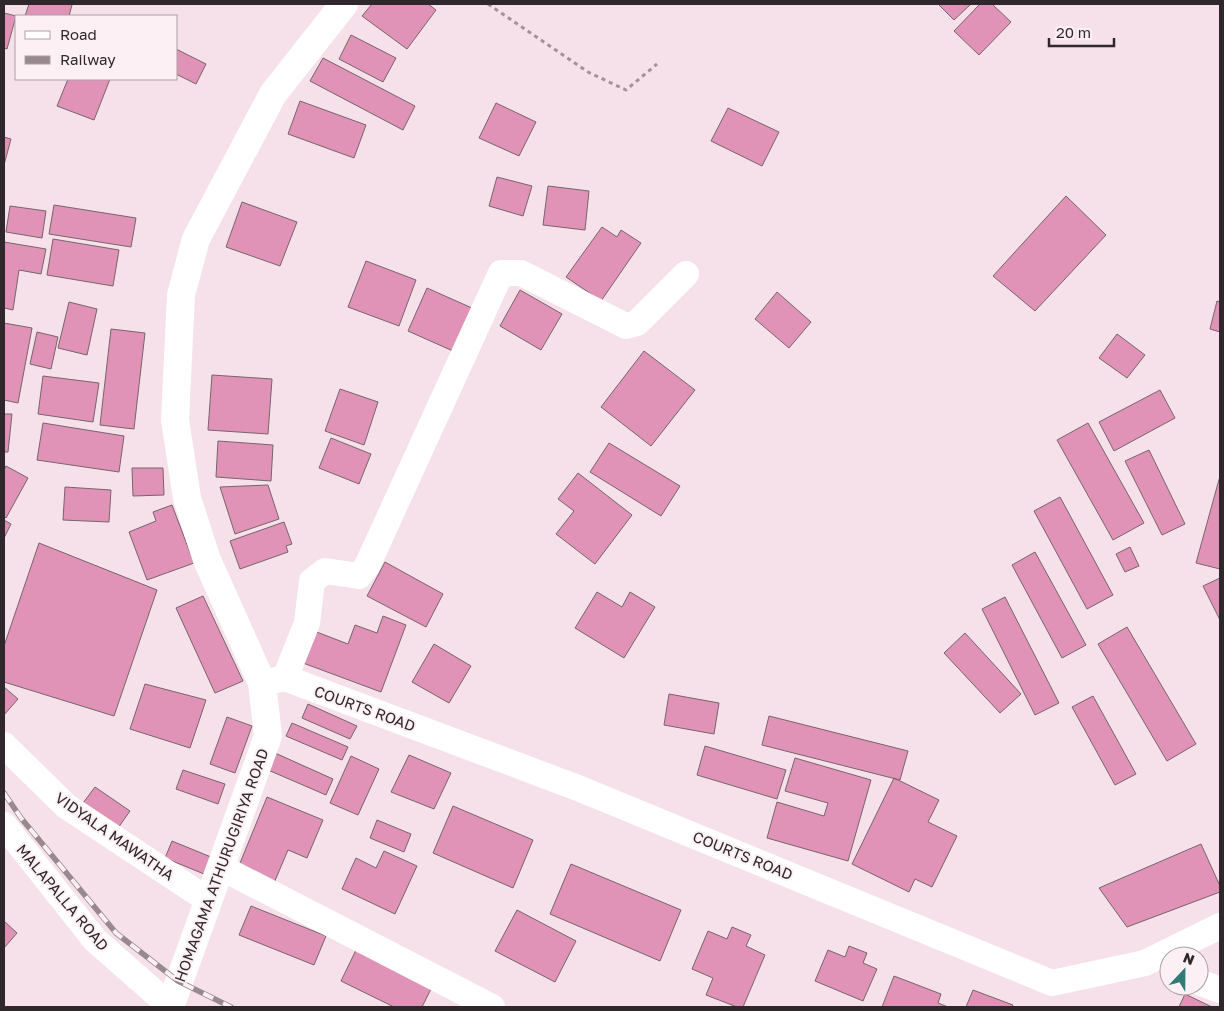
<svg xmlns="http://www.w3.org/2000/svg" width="1224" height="1011" font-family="'Golos Text',sans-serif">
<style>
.building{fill:#e093b7;stroke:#77646c}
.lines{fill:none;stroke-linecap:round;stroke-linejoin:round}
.path{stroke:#a29198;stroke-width:3;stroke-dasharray:4 4;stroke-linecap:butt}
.minor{stroke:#fff;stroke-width:26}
.major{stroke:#fff;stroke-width:28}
.rail-casing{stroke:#98898f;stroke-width:5.5}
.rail{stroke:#fdf0f5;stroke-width:4;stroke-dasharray:11;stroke-linecap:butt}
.labels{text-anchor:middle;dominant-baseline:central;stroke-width:4;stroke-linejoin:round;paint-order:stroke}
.street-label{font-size:15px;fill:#2f272b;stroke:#fdf0f5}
</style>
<rect width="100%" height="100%" fill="#f6e0e9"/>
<path class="building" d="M29,4H70L72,5L69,16H25Z
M372,4H428L436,10L407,49L362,16Z
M938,4H971L954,20Z
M980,4H992L1011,22L979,55L954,31Z
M4,13L16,16L7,49L4,48Z
M351,35L396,58L383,82L339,59Z
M176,49L206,64L196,84L176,74Z
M323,58L415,106L403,130L310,81Z
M68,79H110L94,120L57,106Z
M300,101L366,125L354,158L288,134Z
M496,103L536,122L519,156L479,138Z
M728,108L779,132L762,166L711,141Z
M4,137L11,139L4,165Z
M497,177L532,186L523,216L489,206Z
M548,186L589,191L585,230L543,225Z
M1066,196L1106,235L1035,311L993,276Z
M242,202L297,222L280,266L226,247Z
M54,205L136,218L131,247L49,234Z
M10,206L46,211L42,238L6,232Z
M602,227L617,237L621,230L641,243L601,301L566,277Z
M53,239L119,250L113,286L47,275Z
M4,242L46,249L41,274L19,270L13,310L4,308Z
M366,261L416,280L399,326L348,307Z
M427,288L472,308L453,351L408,331Z
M520,290L562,314L541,350L500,326Z
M777,292L811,322L789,348L755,319Z
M1217,301L1220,302V332L1210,329Z
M69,302L97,309L87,355L58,348Z
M4,323L32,328L18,403L4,400Z
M111,329L145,333L134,429L100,425Z
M37,332L58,337L51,369L30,364Z
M1117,334L1145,355L1127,378L1099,358Z
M644,351L695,390L651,446L601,407Z
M212,375L272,379L268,434L208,430Z
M43,376L99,383L93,422L38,414Z
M340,389L378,402L364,445L325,431Z
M1160,390L1175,418L1114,451L1099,422Z
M4,414H12L8,452H4Z
M43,423L124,436L119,472L37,460Z
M1088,423L1144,523L1113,540L1057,440Z
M331,438L371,454L359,484L319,468Z
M218,441L273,445L271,481L216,477Z
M609,443L680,486L661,516L590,472Z
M1149,450L1185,524L1162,535L1125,461Z
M6,466L28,478L6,518L4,516V470Z
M132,468H163L164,495L133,496Z
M578,473L632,515L595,564L556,534L574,511L558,499Z
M1220,476V569L1196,563Z
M268,485L279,519L235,534L220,487Z
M65,487L111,490L109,522L63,520Z
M1060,497L1113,595L1087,609L1034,511Z
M172,505L194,563L147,580L129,532L156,521L153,512Z
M4,520L11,524L4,538Z
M284,522L292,544L286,546L288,552L240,569L230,541Z
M39,543L157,590L114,716L4,682V646Z
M1130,547L1139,566L1125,572L1116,554Z
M1035,552L1086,645L1062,658L1012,565Z
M385,562L443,594L426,627L367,596Z
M1220,578V620L1203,586Z
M597,592L622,607L630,592L655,607L624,658L575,628Z
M203,596L243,681L215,693L176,608Z
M1005,597L1059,703L1035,715L982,609Z
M383,616L406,625L381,692L303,663L314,631L348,644L355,625L377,633Z
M1127,627L1196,744L1167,761L1098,644Z
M965,633L1021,694L1000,713L944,653Z
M434,644L471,666L449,703L412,682Z
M145,684L206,700L190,748L130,729Z
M4,687L18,699L4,715Z
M669,694L719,703L714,734L664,725Z
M1093,696L1136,774L1115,785L1072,707Z
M308,704L357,726L350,739L302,718Z
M769,716L908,751L900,780L762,745Z
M227,717L252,726L235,773L210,764Z
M292,723L348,747L342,760L286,736Z
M705,746L786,770L777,799L697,775Z
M275,753L333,779L326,795L268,770Z
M409,755L451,773L434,809L391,792Z
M351,756L379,769L358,815L330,803Z
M795,758L871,780L848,861L767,838L777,802L824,816L828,803L785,791Z
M183,770L225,784L218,804L176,789Z
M894,778L939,800L928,822L957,836L932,887L915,879L909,892L852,864Z
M95,787L130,811L118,828L83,803Z
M267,797L323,820L307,858L288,850L274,883L238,868Z
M453,806L533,840L513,888L433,853Z
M377,820L411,834L404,852L370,838Z
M172,841L211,857L204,874L165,858Z
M1201,844L1220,886V892L1127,927L1099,888Z
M384,851L417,866L395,914L342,889L356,858L376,868Z
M571,864L681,910L660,961L550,914Z
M251,906L326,936L314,965L239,935Z
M517,910L576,941L555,982L495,951Z
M4,921L17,933L4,948Z
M732,927L751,935L746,946L765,955L743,1007H737L706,995L713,978L692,969L708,931L727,939Z
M849,946L867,953L863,963L877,969L863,1001L815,981L828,950L845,957Z
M356,950L432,987L422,1007H394L341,981Z
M894,976L941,994L938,1003L948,1007H882Z
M973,990L1013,1005L1012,1007H966Z
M1185,994L1212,1007H1179Z"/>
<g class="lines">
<path class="path" d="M488,4L588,72L626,90L657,64"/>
<path class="minor" d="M285,678L307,623L312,581L325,571L359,576L367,566L501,273H521L626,326L637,323L686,274
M262,683L285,678L578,788L1052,983L1145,963L1220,926
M4,745L66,806L208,900
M4,825L95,940L170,1006
M222,868L492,1007
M1199,982L1220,990"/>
<path class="major" d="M170,1007L268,736L262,683L207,560L187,498L175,420L181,295L196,239L273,94L344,4"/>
<g class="rail-casing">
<path id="rail" d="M4,793L21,818L116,933L178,981L231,1007"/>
</g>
<use href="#rail" class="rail"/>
</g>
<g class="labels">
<g class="street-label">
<text transform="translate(365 708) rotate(20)">COURTS ROAD</text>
<text transform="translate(115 836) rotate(35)">VIDYALA MAWATHA</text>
<text transform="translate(743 855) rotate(22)">COURTS ROAD</text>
<text transform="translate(221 865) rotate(-70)">HOMAGAMA ATHURUGIRIYA ROAD</text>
<text transform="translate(63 897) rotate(50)">MALAPALLA ROAD</text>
</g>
</g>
<rect width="1224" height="1011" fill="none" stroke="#2f272b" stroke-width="10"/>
<rect x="15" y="15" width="162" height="65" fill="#fdf0f5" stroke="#aba0a4"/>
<rect x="25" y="31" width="25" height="8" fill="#ffffff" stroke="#aba0a4"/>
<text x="60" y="40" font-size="15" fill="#2f272b">Road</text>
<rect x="25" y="56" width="25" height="8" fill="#98898f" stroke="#aba0a4"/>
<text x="60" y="65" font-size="15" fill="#2f272b">Railway</text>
<g transform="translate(1184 971) rotate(22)"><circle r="24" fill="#fdf0f5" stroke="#aba0a4"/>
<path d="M0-4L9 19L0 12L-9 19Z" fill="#327a75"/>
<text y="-8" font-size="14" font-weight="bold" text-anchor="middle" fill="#2f272b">N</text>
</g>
<path d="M1049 38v8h65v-8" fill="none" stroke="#2f272b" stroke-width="2.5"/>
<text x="1056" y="38" font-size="15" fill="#2f272b" stroke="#fdf0f5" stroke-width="4" paint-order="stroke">20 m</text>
</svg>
